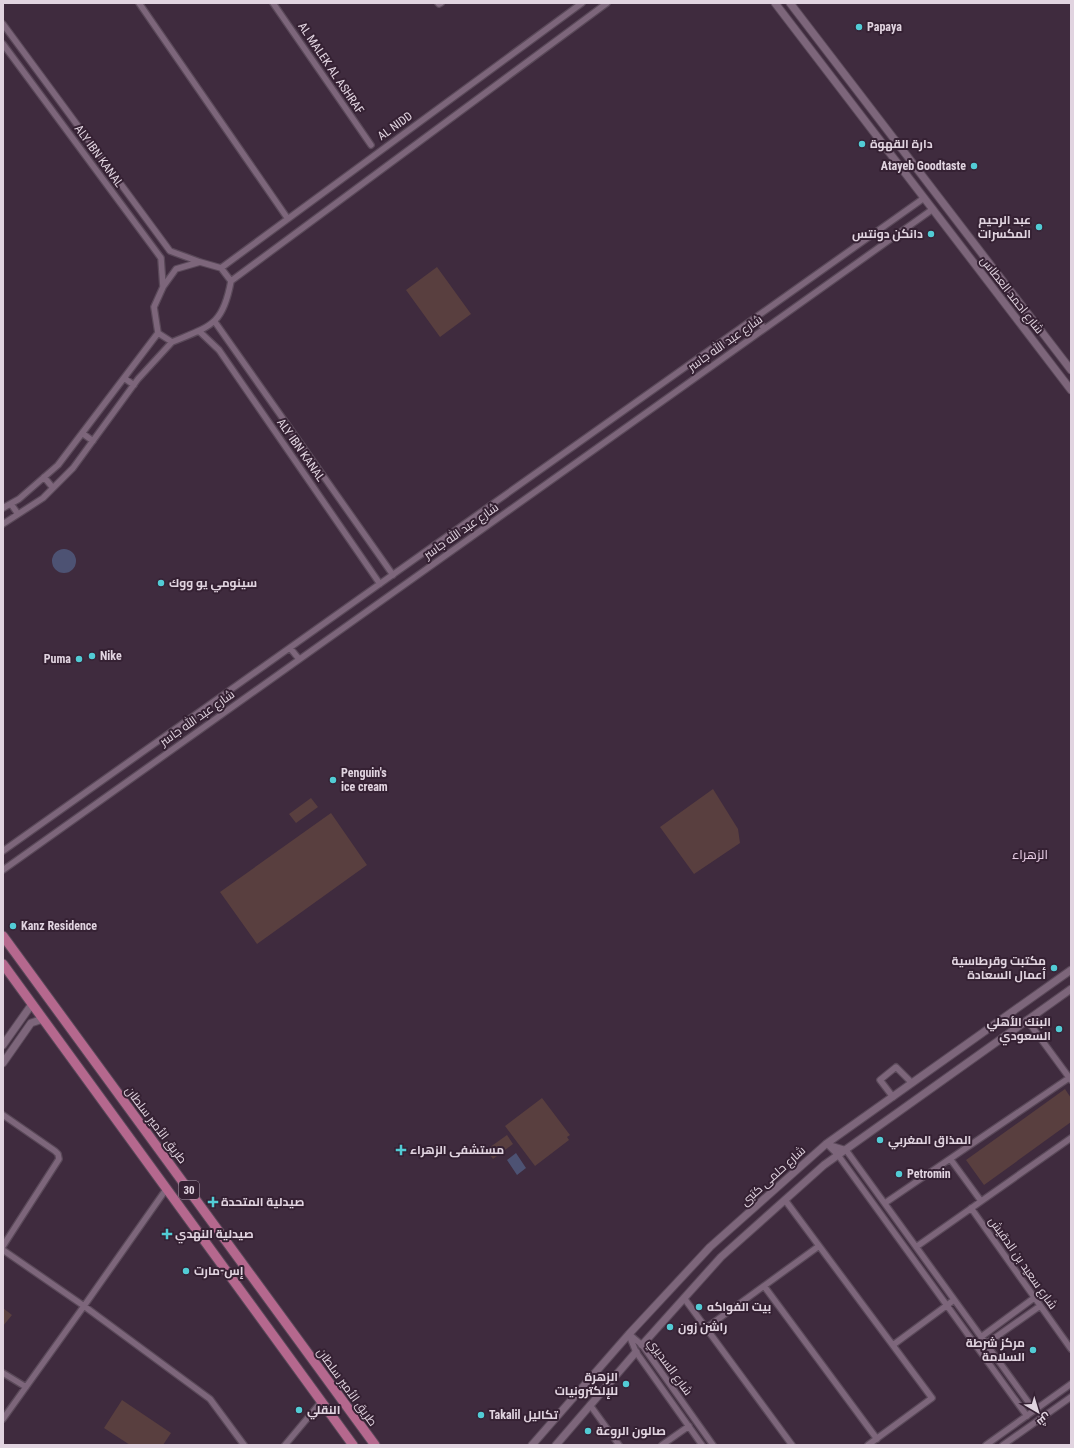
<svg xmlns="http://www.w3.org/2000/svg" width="1074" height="1448" font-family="'Roboto Condensed',Cairo,sans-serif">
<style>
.green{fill:#593f3f}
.water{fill:#4d5273}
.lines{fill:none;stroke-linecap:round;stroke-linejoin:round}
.minor-casing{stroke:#5a4959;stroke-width:8}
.tertiary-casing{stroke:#5a4959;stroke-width:9}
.primary-casing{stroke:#5a4959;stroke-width:11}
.minor{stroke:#7d667b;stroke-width:5.5}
.tertiary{stroke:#7d667b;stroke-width:7}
.primary{stroke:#b5688e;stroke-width:9}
.poi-dot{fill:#52ccd5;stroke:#352133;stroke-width:1.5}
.labels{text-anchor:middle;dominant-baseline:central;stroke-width:4;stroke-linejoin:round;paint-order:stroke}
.shield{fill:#352133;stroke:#ad9eac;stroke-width:1}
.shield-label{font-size:11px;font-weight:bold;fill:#e1d4e0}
.poi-label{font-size:12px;font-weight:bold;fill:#e1d4e0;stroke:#352133;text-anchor:start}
.street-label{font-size:12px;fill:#e1d4e0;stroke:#352133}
.neighbourhood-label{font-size:13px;fill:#e9cee6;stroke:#352133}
</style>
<rect width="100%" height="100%" fill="#3f2b3e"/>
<path class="green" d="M437,267L471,314L440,337L406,290Z
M713,789L738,829L740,843L694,874L660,827Z
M311,798L318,807L296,823L289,814Z
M331,813L367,865L257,944L220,892Z
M1065,1089L1071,1098V1122L984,1185L966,1160Z
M542,1098L570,1135L567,1137L569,1140L535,1166L505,1126Z
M507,1135L513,1144L493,1159L486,1150Z
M3,1308L12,1315L3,1326Z
M122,1400L171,1433L163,1445H130L104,1428Z"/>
<path class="water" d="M52 561a12 12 0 1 1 24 0a12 12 0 1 1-24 0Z
M516,1153L526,1168L517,1175L507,1160Z"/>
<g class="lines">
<g class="minor-casing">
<path id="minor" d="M139,3L288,219
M273,3L371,145
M438,3L439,4L441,3
M3,24L170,251L200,262
M3,44L161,258L163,287
M221,268L582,3
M231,281L221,268L200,262L176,269L163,287L154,307L158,333L172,342C211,326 223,325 231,281L607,3
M757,317L764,329
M215,322L393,575
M199,331L219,350L380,584
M124,378L134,385
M82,433L93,441
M44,477L53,488
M11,504L18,514
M3,508L19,499L58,465L158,333
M3,524L43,498L73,468L138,379L172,342
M290,648L299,659
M3,851L924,198
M3,870L933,209
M1027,1020L1071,1080
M893,1097L880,1080L896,1067L912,1083
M3,1115L55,1151L58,1154L59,1159L3,1246
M826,1144L846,1150L1034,1410
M828,1145L838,1155L1027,1416
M951,1160L981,1201
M785,1200L932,1398L868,1445
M885,1203L1069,1078
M971,1208L1071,1349
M916,1247L1071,1138
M3,1250L84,1306L167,1188
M764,1286L877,1439
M684,1298L792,1445
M706,1328L819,1246
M629,1334L642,1345L713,1445
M629,1335L636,1352L702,1445
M981,1337L1034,1298
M986,1344L1040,1306
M893,1345L954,1300
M3,1373L26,1387
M590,1405L619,1445
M3,1419L84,1306L210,1399L244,1445
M285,1445L321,1402
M662,1445L689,1426
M986,1445L1071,1384
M1003,1445L1071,1397"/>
</g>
<g class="tertiary-casing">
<path id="tertiary" d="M775,3L1071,390
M790,3L1071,370
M3,1045L32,1004
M3,1063L31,1023L43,1019
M642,1345L721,1257L824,1165L1071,989
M532,1445L629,1334L710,1247L826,1144L1071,970
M556,1445L636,1352"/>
</g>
<g class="primary-casing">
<path id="primary" d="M3,936L375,1445
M3,964L353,1445"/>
</g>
<use href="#minor" class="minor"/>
<use href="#tertiary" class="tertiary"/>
<use href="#primary" class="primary"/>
</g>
<g class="poi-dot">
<circle cx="859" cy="27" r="4"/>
<circle cx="862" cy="144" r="4"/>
<circle cx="974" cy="166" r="4"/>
<circle cx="1039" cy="227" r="4"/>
<circle cx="931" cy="234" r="4"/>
<circle cx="161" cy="583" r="4"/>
<circle cx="92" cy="656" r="4"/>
<circle cx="79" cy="659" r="4"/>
<circle cx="333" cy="780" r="4"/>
<circle cx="13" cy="926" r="4"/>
<circle cx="1054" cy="968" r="4"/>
<circle cx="1059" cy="1029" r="4"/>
<circle cx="880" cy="1140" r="4"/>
<path d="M399 1144h4v4h4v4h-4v4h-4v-4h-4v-4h4z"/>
<circle cx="899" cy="1174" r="4"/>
<path d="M211 1196h4v4h4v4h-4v4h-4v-4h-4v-4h4z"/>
<path d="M165 1228h4v4h4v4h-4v4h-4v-4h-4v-4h4z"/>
<circle cx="186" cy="1271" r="4"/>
<circle cx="699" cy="1307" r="4"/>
<circle cx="670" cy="1327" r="4"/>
<circle cx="1033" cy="1350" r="4"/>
<circle cx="626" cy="1384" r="4"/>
<circle cx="299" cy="1410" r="4"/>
<circle cx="481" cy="1415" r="4"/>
<circle cx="588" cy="1431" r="4"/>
</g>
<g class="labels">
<rect class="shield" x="179" y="1181" width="20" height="18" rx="3"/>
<g class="shield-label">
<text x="189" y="1190">30</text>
</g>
<g class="poi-label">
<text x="867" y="27">Papaya</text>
<text x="870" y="144">دارة القهوة</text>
<text x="966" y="166" text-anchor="end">Atayeb Goodtaste</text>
<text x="1031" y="220" text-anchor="end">عبد الرحيم<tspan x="1031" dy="14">المكسرات</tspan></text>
<text x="923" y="234" text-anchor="end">دانكن دونتس</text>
<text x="169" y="583">سينومي يو ووك</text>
<text x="100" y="656">Nike</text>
<text x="71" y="659" text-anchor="end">Puma</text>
<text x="341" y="773">Penguin's<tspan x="341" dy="14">ice cream</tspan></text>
<text x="21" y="926">Kanz Residence</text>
<text x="1046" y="961" text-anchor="end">مكتبت وقرطاسية<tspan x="1046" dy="14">أعمال السعادة</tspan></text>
<text x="1051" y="1022" text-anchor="end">البنك الأهلي<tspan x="1051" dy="14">السعودي</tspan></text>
<text x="888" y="1140">المذاق المغربي</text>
<text x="410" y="1150">مستشفى الزهراء</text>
<text x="907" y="1174">Petromin</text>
<text x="221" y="1202">صيدلية المتحدة</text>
<text x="175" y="1234">صيدلية النهدي</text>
<text x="194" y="1271">إس-مارت</text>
<text x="707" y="1307">بيت الفواكه</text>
<text x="678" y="1327">راشن زون</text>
<text x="1025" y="1343" text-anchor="end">مركز شرطة<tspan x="1025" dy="14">السلامة</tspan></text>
<text x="618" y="1377" text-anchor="end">الزهرة<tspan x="618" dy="14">للإلكترونيات</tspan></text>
<text x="307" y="1410">النقلي</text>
<text x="489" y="1415">Takalil تكاليل</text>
<text x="596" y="1431">صالون الروعة</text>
</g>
<g class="street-label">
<text transform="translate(331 68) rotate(56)">AL MALEK AL ASHRAF</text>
<text transform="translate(395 126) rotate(-36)">AL NIDD</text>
<text transform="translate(99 156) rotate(54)">ALY IBN KANAL</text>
<text transform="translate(1012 295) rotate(52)">شارع احمد العطاس</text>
<text transform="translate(725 343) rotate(-35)">شارع عبد الله جاسر</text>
<text transform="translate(301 450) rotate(55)">ALY IBN KANAL</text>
<text transform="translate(461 531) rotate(-35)">شارع عبد الله جاسر</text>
<text transform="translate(197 718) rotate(-35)">شارع عبد الله جاسر</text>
<text transform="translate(156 1125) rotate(53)">طريق الأمير سلطان</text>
<text transform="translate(773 1176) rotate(-42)">شارع حلمى كتبى</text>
<text transform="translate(1023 1263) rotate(55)">شارع سعيد بن الدقيش</text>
<text transform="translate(670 1367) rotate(54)">شارع السديري</text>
<text transform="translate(347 1387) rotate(54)">طريق الأمير سلطان</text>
</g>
<g class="neighbourhood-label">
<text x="1030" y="854">الزهراء</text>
</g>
</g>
<rect width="1074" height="1448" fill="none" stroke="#e1d4e0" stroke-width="8"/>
<g transform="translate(1038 1412) rotate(142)" stroke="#352133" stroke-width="3" paint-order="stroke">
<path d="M0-3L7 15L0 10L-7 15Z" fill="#e1d4e0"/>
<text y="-6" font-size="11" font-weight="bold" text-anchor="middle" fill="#e1d4e0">ش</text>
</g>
</svg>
